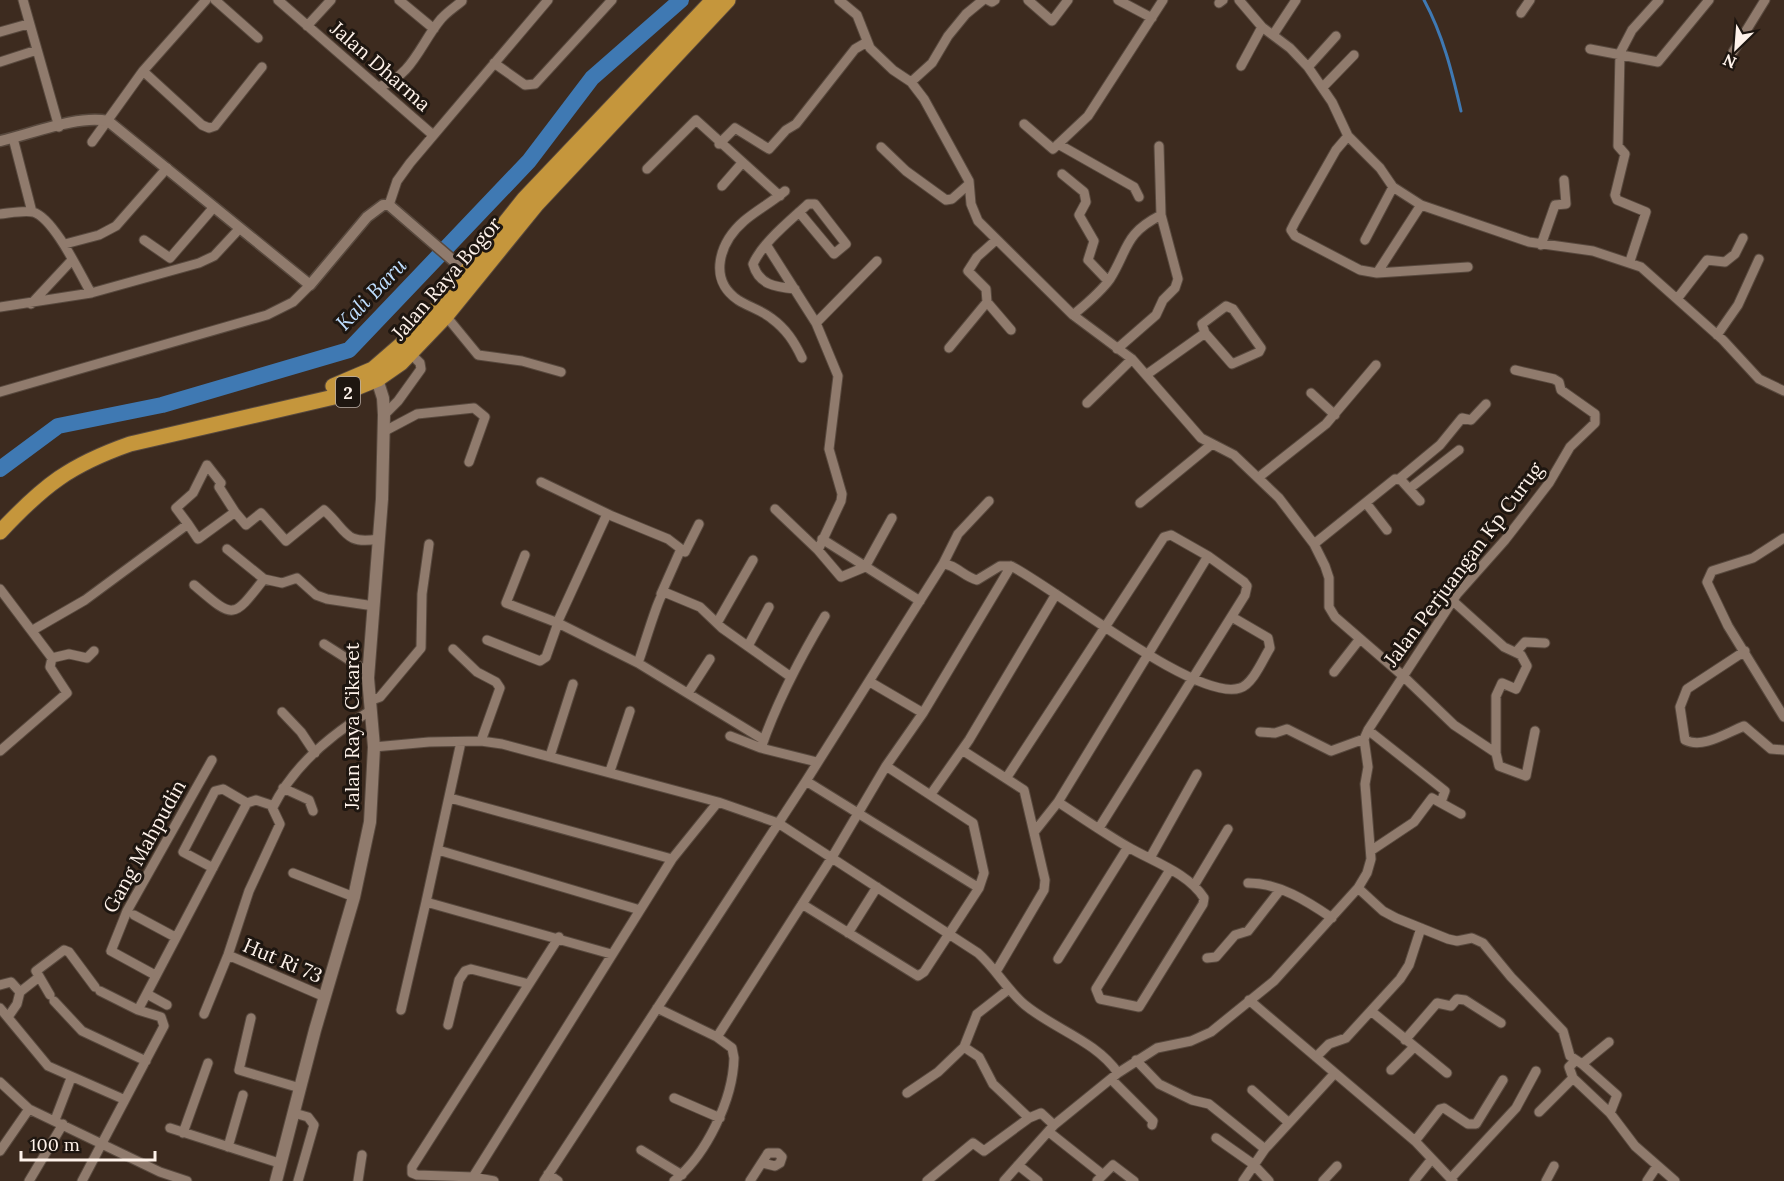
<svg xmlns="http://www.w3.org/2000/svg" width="1784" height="1181" font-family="Lora,serif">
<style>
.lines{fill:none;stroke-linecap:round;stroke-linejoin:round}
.stream{stroke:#3f79b3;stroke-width:3}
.river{stroke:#3f79b3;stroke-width:16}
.minor-casing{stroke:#58493e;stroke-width:11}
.tertiary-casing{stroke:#58493e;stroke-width:13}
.secondary-casing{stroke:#58493e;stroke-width:14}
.trunk-casing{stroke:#58493e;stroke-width:17}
.minor{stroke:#907b6d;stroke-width:9}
.tertiary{stroke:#907b6d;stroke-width:10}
.secondary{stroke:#907b6d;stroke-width:12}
.trunk{stroke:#c5963c;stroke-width:15}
.labels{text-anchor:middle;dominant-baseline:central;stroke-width:6;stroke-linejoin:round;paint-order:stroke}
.shield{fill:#1e1610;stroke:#bbb0a9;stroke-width:1.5}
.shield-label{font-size:18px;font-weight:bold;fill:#fef2ea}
.street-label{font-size:20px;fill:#fef2ea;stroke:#1e1610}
.water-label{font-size:21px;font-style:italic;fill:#bfdefe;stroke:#1e1610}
</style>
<rect width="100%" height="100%" fill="#3d2b1f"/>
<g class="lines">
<path class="stream" d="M1424,0C1443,35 1452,72 1461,111"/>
<path class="river" d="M0,469L58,426L162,405L349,350L529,161L592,78L681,0"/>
<g class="minor-casing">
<path id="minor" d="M23,0L59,127
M215,0L258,38
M278,0L433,135
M399,0L434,29
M839,0L857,15L870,48L893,70L911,82L924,99L969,181L971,204L978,221L1073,315L1132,359L1201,438L1234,455L1279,498L1314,544L1325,566L1329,578V607L1335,617L1402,675L1454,725L1496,753L1499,766L1526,776L1535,731
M988,0L992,2L995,0
M1028,0L1052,21L1068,0
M1118,0L1152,18
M1239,0L1262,27L1290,48L1308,67L1332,102L1348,136L1380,168L1393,187L1421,205L1529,242L1593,251L1641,267L1723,340L1759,379L1784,391
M1219,3L1223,0
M1521,13L1530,0
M307,26L331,0
M0,32L28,24
M1273,35L1296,0
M1590,49L1658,62L1709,0
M1733,52L1765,0
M0,62L37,50
M494,63L525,85L535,84L612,0
M1241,66L1262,27
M1308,67L1336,36
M143,71L202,125L209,128L215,126L262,67
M911,82L932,63L948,36L966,14L983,0
M378,87C412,77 420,44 441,19C447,12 455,7 462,1
M1323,87L1354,55
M1024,124L1053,149L1088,116L1163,0
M1348,136L1336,150L1295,222L1291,230L1295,236L1360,270L1377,273L1468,267
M13,138L32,212
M92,142L143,71L206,0
M719,144L735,128L769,149L786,130L796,124L855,49L867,42
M1058,144L1134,187L1139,197
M881,147L906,171L946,200L952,199L969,184
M647,169L696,120L780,196
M1062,174L1084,192L1086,202L1079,215L1094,241L1088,260L1108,281
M722,186L742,163
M785,191C772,202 757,210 744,221C720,242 707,279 738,300C749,307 761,310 771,318C786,329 794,341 802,358
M389,205L397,181L410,163L548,0
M0,214C10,213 24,210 33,212C54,218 80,274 91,293
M144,240L170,258L214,207
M996,240L977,257L968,271L986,289L987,302L1011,330
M1365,240L1393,187
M65,244L99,235L116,226L167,168
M1541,245L1555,205L1566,204L1564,180
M767,246L816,323L838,376L829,449L842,494L841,501L818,550
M1630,261L1646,212L1617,200L1615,195L1625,154L1618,146L1620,53L1632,30L1659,0
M1377,273L1421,205
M795,289C775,287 759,285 753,264C763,242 790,221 808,204H815L846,244L834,254L799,212
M1677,299L1707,260L1725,262L1735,254L1743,238
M31,304L72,260
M1226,306L1233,309L1261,348L1259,352L1232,364L1205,333L1202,324Z
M0,307L91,293L199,263L214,256L240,228
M1073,315C1086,304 1100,293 1110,279C1129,248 1124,234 1161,215
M446,316L478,355L522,361L561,372
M816,323L877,261
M1717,335L1738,305L1759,259
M949,348L987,302
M1117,349L1156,315L1163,300L1175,288L1178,279L1161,215L1159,146
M1146,375L1205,333
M0,392L267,315L293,302L310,285
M1311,393L1335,415
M1087,403L1132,359
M384,415L398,401L421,369L420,363L410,353
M383,432L417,414L474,408L485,417L469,462
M1259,477L1326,424L1376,365
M1399,479L1440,445L1462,418L1471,420L1486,404
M541,482L612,516L668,539L685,552L699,524
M1409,489L1459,450
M1140,503L1212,444
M1366,503L1387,530
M775,509L818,550L841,577L865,567L892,518
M188,524L176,508L193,493L207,465L221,483L219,487L235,512
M1784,538L1753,558L1712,571L1707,582L1728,626L1784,717
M822,539L920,601
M1314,544L1395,479L1401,480L1420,501
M227,549L264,579L282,583L297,578L316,595L327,599L374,606
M525,555L506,603L558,623L638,663L764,740
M943,564L958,534L989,501
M194,585C234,619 232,620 264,579
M0,589L52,658L50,667L67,693L0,751
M661,594L681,549
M1453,601L1504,647L1521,655L1527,666L1516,689L1502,683L1496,696V753
M557,623L607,514
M717,623L753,560
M33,630L85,600L188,524L198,539L235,512L246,525L261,513L286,541L324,510C347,530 344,545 378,539
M487,640L540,661L546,657L558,623
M324,644L368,672
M748,646L769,607
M453,649L477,672L496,682L500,688L481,741
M1745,651L1687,689L1680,707L1685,740C1703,749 1726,733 1744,726L1771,749L1784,750
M1516,652L1525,642L1545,643
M52,658L69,654L87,658L94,651
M638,663C643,650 658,597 664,592L700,607L722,628L791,677
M1334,672L1359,640
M870,682L923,713
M688,693L710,659
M369,701L380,697L421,648L422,594L429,544
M282,712L301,732L315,753
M1368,730L1445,791L1441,802
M1260,732L1275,733L1287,729L1331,751L1364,739
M730,736L761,748L817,762
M461,742L426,902L611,954
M374,747L429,742L481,741L502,744L718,802L778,823L978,953C996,969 1007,990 1025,1005C1054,1029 1096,1041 1118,1073
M761,748C777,701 800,658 825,616
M962,750L1024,790L1045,880L1044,890L997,970
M550,756L573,684
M610,771L630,711
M1007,777L1164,537L1171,535L1208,556
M806,781L979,888
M283,788L309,800L313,811
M931,794L969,740L1056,594
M450,798L672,859
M1058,802C1081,817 1104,833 1128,847C1154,862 1188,873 1204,898L1203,904L1139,1007L1100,999L1096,989L1170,870
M273,807C294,765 330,735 370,711
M1035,831L1058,802L1208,556L1244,582L1247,586L1245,595L1099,828
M438,850L640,910
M1372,850L1414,822L1432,798L1461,814
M1150,858L1197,774
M293,873L354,897
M1248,883C1279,883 1307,901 1332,918
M1195,884L1228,829
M1358,888L1383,911L1396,918L1448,939L1457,941L1472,938L1483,943L1511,977L1563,1031L1570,1056L1582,1064L1609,1042
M802,904L918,976L924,972L979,888L984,873L973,823L886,766
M134,915L175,937
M848,933L877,887
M228,955L325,997
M1207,958L1216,957L1235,935L1248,931L1280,890
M1058,959L1128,847
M155,975L111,951L127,911L212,760
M0,985L11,982L20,992
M1009,989L977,1014L964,1047L979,1057L993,1084L1029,1118L1041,1113L1054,1125
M100,991L138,1010
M20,992L39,977
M147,994L167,1005
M50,995L36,971L64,950L69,952L95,987
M1249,1000L1415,1141L1453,1181
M54,1001L82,1031L146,1061
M0,1008L48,1066L123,1099
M657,1008L717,1037L732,1048L734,1058C733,1100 706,1155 674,1181
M401,1010L426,902
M1371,1011L1447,1073
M204,1014L228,955L249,891L280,824L271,805L256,800L247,803
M8,1017L17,1004L20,992
M251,1018L239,1070L300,1088
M448,1025L459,980L465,971L471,969L529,984
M717,1037L831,859L886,766L923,713L1011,566
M1405,1040L1437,1003L1451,1006L1457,999L1465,1000L1501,1023
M1316,1057L1329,1044L1346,1038L1400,979L1409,965L1421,928
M1136,1060L1159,1084L1192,1100L1209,1104L1265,1149
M1582,1064L1617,1095L1610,1113L1635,1146L1675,1181
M1391,1070L1414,1047
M1573,1078L1610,1113
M1111,1079L1153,1121L1152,1125
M0,1082L29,1109L160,1172L187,1181
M1252,1090L1288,1122
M907,1093L938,1072L964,1047
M674,1098L720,1118
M1539,1112L1573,1078L1569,1067L1575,1061
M294,1113L308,1117L314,1125L298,1181
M55,1120L71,1078
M170,1128L279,1163
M1049,1132L1102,1174
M183,1133L208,1063
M1216,1138L1253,1164L1269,1181
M1415,1141L1440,1109L1444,1108L1468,1124H1476L1503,1080
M228,1147L243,1095
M641,1150L682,1175
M0,1151L29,1109
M1018,1165L1038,1181
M548,1174L558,1181
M473,1177L672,859L718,802
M1451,1178L1516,1108L1536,1071
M29,1181L63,1124
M82,1181L164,1026L161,1017L138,1010C175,941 211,872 247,803L223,789L215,791L183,852L213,868
M358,1181L362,1155
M494,1181L473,1177L417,1175L412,1173V1167L559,937
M544,1181L806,781L943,564C955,564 964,577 977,580L1000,566H1011C1055,588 1197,703 1240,688C1253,684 1263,659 1270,648L1268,638L1232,617
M750,1181L768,1153H778L782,1157L780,1163L775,1166L762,1163
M927,1181L973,1143L984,1151L1029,1118
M1004,1181L1054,1125L1118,1073L1157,1048L1191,1041L1211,1032L1274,981L1358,888L1367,873L1371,859L1365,784L1368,767L1364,739L1368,730L1457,594L1505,540L1549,483L1570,447L1595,423V414L1561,390L1559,382L1554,379L1515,370
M1097,1181L1113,1165L1134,1181
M1243,1181L1265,1149L1334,1074
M1323,1181L1337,1166
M1414,1181L1431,1160
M1546,1181L1554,1166
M1647,1181L1657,1166"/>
</g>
<g class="tertiary-casing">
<path id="tertiary" d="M0,141C32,134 76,115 108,121L310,285L367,217L383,205H389L470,275"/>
</g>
<g class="secondary-casing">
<path id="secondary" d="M276,1181L315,1030L354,897L370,822L374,747L368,678L382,499L384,415L383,398L375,373"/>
</g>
<g class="trunk-casing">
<path id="trunk" d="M333,386L373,369L403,343L437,308L524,199L713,0
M0,532C44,485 70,465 130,444L334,397L378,379L401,363L446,316L537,204L728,0"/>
</g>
<use href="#minor" class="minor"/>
<use href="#tertiary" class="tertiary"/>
<use href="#secondary" class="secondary"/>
<use href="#trunk" class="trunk"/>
</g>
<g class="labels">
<rect class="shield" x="336" y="377" width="24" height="30" rx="4.5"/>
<g class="shield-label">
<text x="348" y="392">2</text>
</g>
<g class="street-label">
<text transform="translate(381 66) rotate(41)">Jalan Dharma</text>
<text transform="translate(446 278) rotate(-49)">Jalan Raya Bogor</text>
<text transform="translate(1463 564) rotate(-53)">Jalan Perjuangan Kp Curug</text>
<text transform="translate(351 726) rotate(-90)">Jalan Raya Cikaret</text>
<text transform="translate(144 846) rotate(-61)">Gang Mahpudin</text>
<text transform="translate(283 960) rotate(23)">Hut Ri 73</text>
</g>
<g class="water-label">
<text transform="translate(371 294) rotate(-46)">Kali Baru</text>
</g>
</g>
<g transform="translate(1736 48) rotate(205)" stroke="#1e1610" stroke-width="4.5" paint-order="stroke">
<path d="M0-4.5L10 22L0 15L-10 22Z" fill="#fef2ea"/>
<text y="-9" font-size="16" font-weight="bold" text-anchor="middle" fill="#fef2ea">N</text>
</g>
<path d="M21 1151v9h134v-9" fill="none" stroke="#fef2ea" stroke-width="3"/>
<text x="30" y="1151" font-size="18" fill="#fef2ea" stroke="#1e1610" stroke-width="4.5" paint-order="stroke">100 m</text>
</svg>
